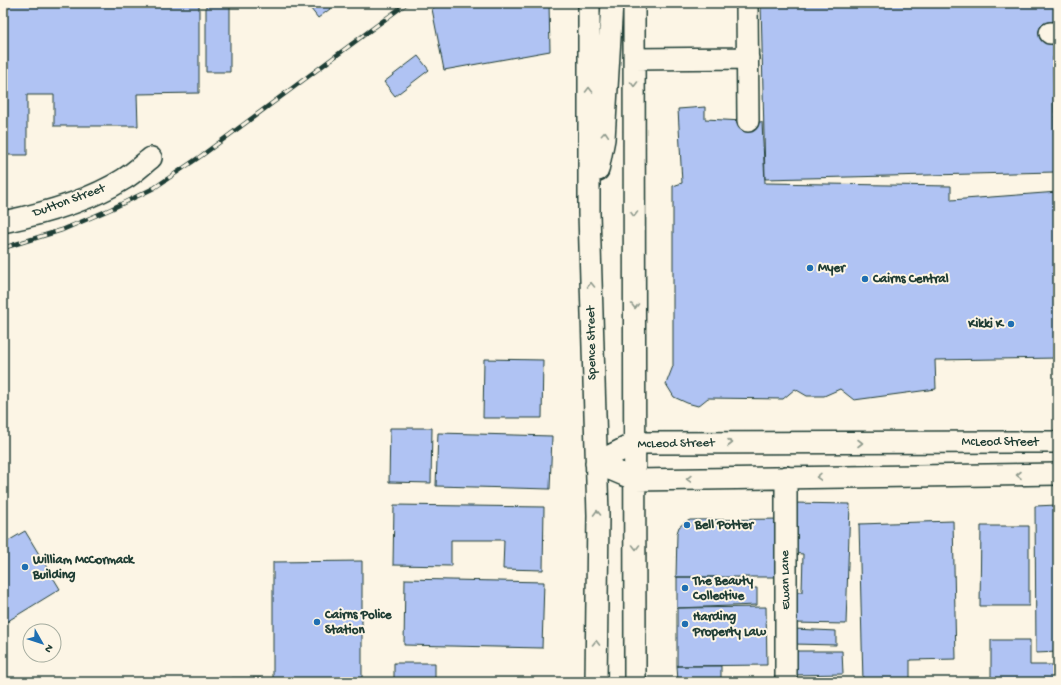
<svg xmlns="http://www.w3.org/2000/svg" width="1061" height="685" font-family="'Gochi Hand',sans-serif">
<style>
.building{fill:#b0c3f3;stroke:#1f3d34}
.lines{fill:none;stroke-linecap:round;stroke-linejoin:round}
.minor-casing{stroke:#1f3d34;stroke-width:24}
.minor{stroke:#fcf5e5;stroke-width:21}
.rail-casing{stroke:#1f3d34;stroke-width:4.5}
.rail{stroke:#fcf5e5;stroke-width:3;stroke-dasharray:9;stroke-linecap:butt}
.oneway{stroke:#8e998c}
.poi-dot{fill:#1f6fb2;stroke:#fcf5e5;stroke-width:1.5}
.labels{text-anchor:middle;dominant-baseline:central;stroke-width:4;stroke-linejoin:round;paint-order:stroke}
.street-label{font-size:13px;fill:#1f3d34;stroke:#fcf5e5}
.poi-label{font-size:13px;font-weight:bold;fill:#1f3d34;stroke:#fcf5e5;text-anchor:start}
</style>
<rect width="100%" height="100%" fill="#fcf5e5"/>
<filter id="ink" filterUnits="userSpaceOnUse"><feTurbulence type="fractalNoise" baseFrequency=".025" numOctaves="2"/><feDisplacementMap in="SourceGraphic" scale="8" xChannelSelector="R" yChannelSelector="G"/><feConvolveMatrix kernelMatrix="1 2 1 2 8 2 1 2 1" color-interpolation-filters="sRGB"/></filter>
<g filter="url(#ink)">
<path class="building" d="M3,3H199V93L137,94L138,126H54V95H27V155H3Z
M206,3H230V72H206Z
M308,3H332L334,6L318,18L307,4Z
M440,3H549L550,51L444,70L432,9Z
M761,3H1058V57H1053L1055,172L765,179Z
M418,56L429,70L395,96L384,82Z
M705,107V119L762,122L765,183L951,186V200L1058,192V358L935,360L936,389L854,400L840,389L824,396H807L795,389L783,399L708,398L698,406L687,403L674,397L666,384L673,366V186L682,183L678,109Z
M484,359L543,360L542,418H483Z
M390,428H432L431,483L389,482Z
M438,433L552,436L550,489L436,486Z
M793,503L850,504L846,624L793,623L794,592H802L803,554L791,553Z
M394,505L544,507L543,570L503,569L504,540H451V566L393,565Z
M1057,505L1058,652L1036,653L1035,506Z
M783,519V577H676L677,533L679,527L684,523L690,520Z
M953,521L956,659L910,660V682H863L859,524Z
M981,526H1029V606H980Z
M25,531L60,589L3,624V544Z
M362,561V682H273V562Z
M677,577H714V579H749V588H757V605L677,608Z
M405,579L544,582L542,648L404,645Z
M766,607L767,665L677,666V608Z
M794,629L836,631V645L793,644Z
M991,640H1030V665H1058V682H991Z
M792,651H842L843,674L792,675Z
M394,663H435V682H394Z
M677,666H721V682H678Z
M232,678H261V682H232Z
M449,679H535V682H449Z"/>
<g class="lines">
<g class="minor-casing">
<path id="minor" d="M589,3V213L598,515L596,682
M634,3L635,682
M747,3L748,121
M1050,33H1058
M634,59L748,58
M598,170L604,139L612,3
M3,222C42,214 91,200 124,179C134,173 142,165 151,158
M596,463L635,443L1058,442
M596,463L636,480L1058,474
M786,477V682"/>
</g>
<use href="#minor" class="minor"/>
<g class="rail-casing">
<path id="rail" d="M3,248L62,230L111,209L154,188L201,156L407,3"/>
</g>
<use href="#rail" class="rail"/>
</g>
<defs><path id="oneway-chevron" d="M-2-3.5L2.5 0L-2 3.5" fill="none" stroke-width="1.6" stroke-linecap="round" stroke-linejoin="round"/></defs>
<g class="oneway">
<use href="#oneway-chevron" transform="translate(634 84) rotate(90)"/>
<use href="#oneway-chevron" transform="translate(589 90) rotate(-90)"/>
<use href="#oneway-chevron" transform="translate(605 134) rotate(-86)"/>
<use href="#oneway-chevron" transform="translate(634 214) rotate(90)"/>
<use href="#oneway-chevron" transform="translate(591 285) rotate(-91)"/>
<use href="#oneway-chevron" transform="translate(635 306) rotate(90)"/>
<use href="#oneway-chevron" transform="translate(730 443)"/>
<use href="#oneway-chevron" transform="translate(860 443)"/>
<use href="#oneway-chevron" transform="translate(1019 475) rotate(180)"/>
<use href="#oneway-chevron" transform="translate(819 477) rotate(179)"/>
<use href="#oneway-chevron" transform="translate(689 479) rotate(179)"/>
<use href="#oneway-chevron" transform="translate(597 513) rotate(-91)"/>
<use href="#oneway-chevron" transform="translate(636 547) rotate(90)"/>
<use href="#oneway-chevron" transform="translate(596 643) rotate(-89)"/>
</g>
</g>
<g class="poi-dot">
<circle cx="810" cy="268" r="4"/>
<circle cx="865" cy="279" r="4"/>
<circle cx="1011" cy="324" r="4"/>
<circle cx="687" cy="525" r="4"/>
<circle cx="25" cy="567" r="4"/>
<circle cx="685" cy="588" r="4"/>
<circle cx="317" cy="622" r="4"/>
<circle cx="685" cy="624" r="4"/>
</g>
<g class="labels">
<g class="street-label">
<text transform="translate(69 201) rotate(-20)">Dutton Street</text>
<text transform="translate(592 343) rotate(-91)">Spence Street</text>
<text x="1000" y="442">McLeod Street</text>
<text transform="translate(676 444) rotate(-1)">McLeod Street</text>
<text transform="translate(786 580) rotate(-91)">Ewan Lane</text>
</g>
<g class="poi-label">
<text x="818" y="268">Myer</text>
<text x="873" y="279">Cairns Central</text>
<text x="1003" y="324" text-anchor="end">Kikki K</text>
<text x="695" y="525">Bell Potter</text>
<text x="33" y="560">William McCormack<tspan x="33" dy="15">Building</tspan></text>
<text x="693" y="581">The Beauty<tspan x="693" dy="15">Collective</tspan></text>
<text x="325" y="615">Cairns Police<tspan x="325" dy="15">Station</tspan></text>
<text x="693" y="617">Harding<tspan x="693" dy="15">Property Law</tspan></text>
</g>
</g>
<rect width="1061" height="685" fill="none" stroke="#fcf5e5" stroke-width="16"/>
<rect x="8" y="8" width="1045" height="669" fill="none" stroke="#1f3d34" stroke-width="1.5" filter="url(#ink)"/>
<g transform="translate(42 643) rotate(129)"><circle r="19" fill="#fcf5e5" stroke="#a4ab9e"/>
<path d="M0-3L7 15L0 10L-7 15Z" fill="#1f6fb2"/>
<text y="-6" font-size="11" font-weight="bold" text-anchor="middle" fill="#1f3d34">N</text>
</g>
</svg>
